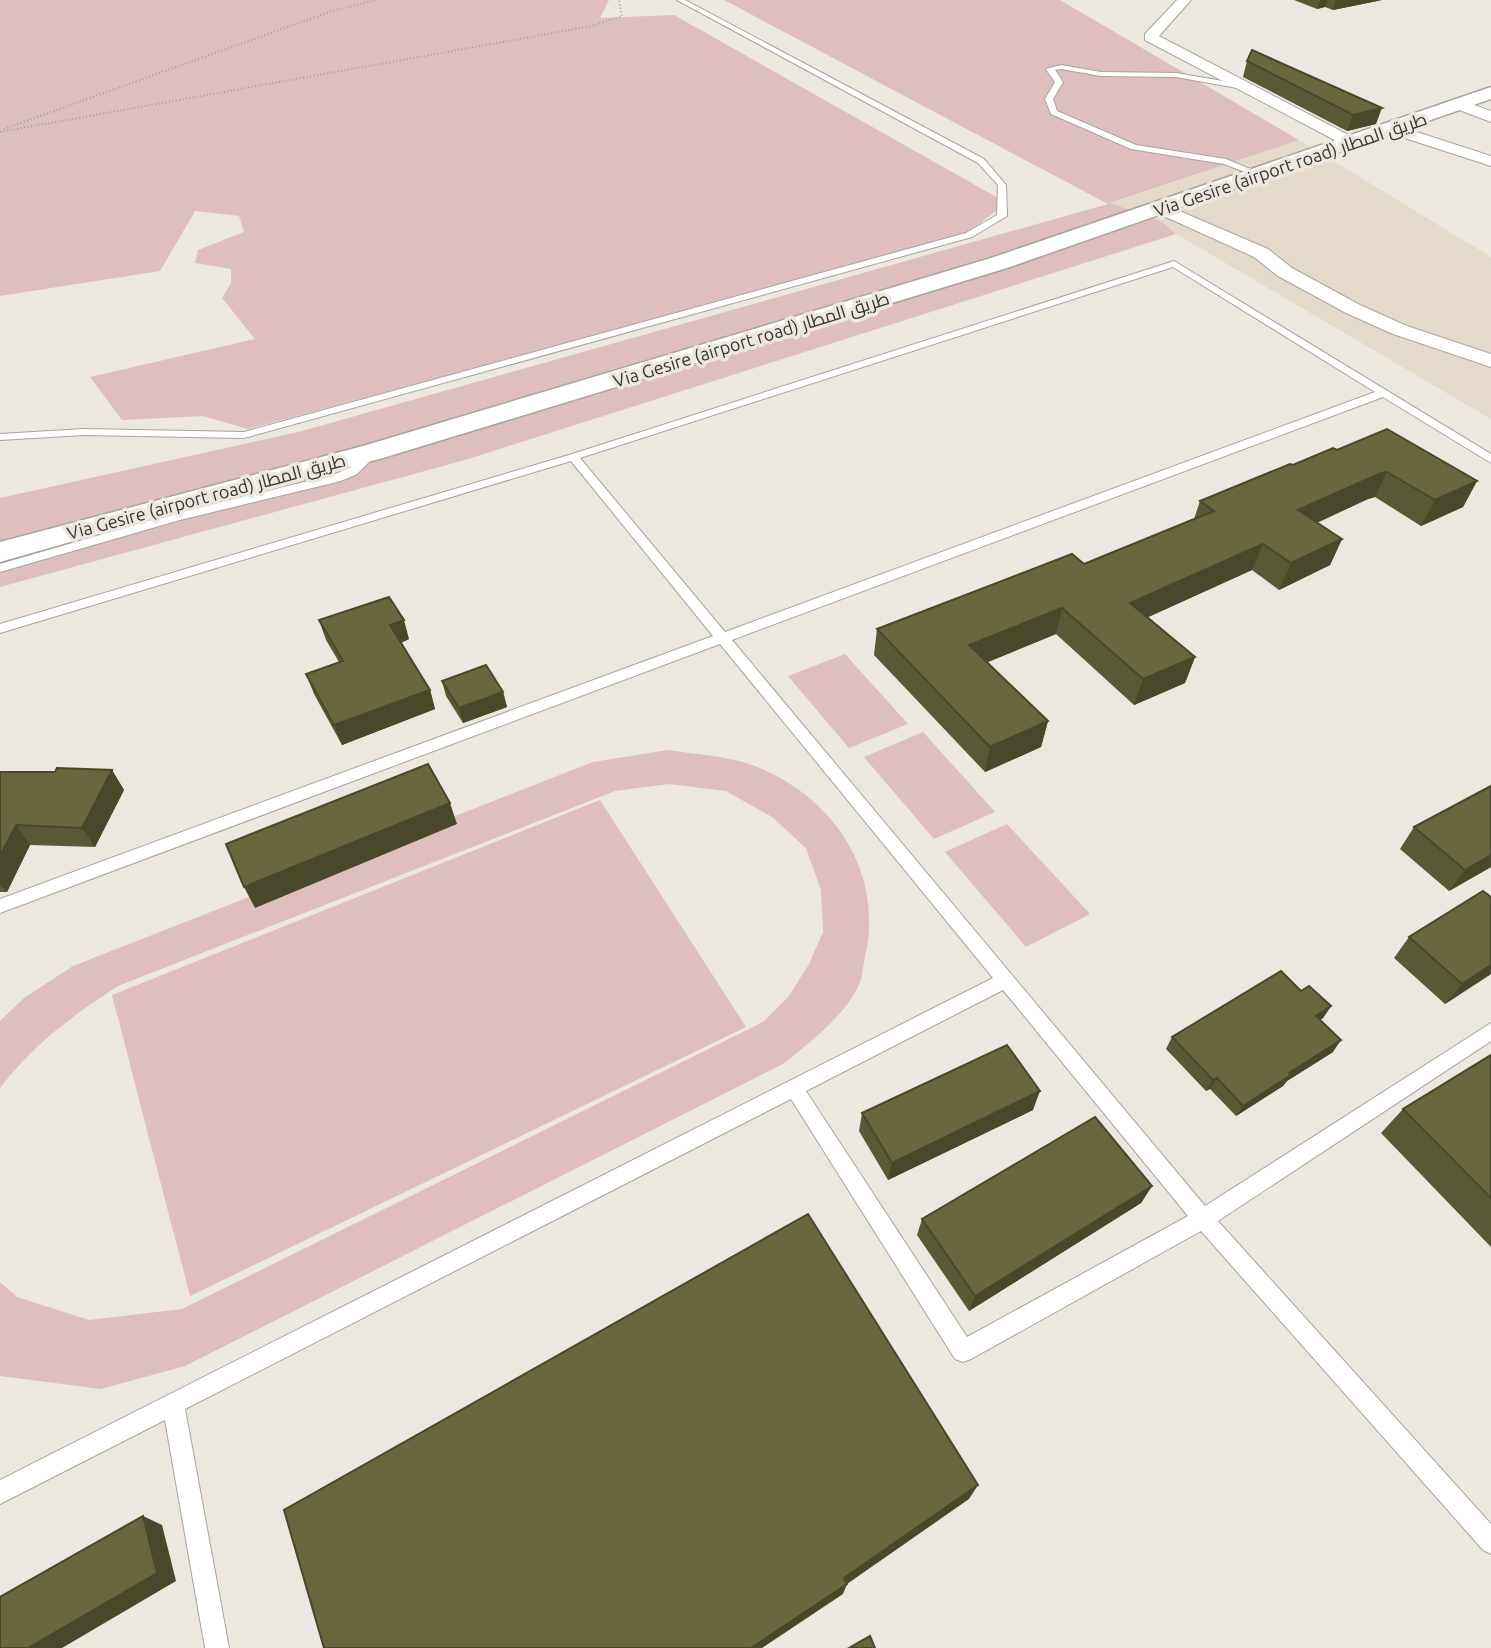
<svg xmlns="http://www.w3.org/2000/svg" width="1491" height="1648" font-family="Ubuntu,Cairo,sans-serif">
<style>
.built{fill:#e4dacc}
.green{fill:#debebe}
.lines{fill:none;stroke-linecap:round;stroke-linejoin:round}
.lane-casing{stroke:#a8a39b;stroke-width:2}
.street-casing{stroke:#a8a39b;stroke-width:2}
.secondary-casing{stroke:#a8a39b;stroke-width:3}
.path{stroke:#a29e98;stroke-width:2;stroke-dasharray:1 2.5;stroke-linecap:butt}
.lane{fill:#fff;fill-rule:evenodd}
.street{fill:#fff;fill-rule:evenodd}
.secondary{fill:#fff;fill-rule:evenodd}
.wall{fill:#595935}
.shaded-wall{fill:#49482b}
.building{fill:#68673e;stroke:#49482b;stroke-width:2}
.labels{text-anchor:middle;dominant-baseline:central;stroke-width:7;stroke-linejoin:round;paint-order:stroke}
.far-street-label{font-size:18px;fill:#373532;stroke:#ece7df}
</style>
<rect width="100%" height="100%" fill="#ece7df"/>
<path class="built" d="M1299,140L1491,257V419L1176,234L1162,222L1109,204Z"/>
<path class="green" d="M0,0H609L600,18L674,15L1007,203L960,238L248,429L203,416L122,420L90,377L255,339L222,298L231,283V269L195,263L198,250L244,232L239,216L195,211L160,271L0,296Z
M724,0H1060L1299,140L1110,203L1162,222L1176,234L465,460L0,587V498L302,431L1108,204Z
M845,654L908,724L849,748L788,676Z
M923,732L995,812L934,839L864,757Z
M668,750C693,754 728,756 752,765C830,794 883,868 866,952C863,963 863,979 857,989C840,1020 810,1042 783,1064L185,1366L101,1389L0,1376V1282L17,1297L89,1320L182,1309L763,1022L789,996L809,964L823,932L821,890L806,848L772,817L726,791L669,784L615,791L118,986C74,1014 32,1046 0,1088V1021L24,998L73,966L593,762Z
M600,800L746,1027L190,1296L112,995Z
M1007,824L1090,914L1026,947L945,852Z"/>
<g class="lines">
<g class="lane-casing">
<path id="lane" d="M677,0H685L984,159L1006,185L1007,216L972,237L244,438L84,435L0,440V434L84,429L244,432L966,233L997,215L998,185L978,163Z
M1061,65L1101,72L1176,73L1246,85L1243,89L1176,77L1101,76L1061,69L1055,70L1063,82L1053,99L1057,111L1136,145L1226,159L1262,174L1258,177L1224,164L1131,149L1051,114L1045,99L1055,82L1046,69Z
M1174,261L1491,454V463L1383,397L732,640L1205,1206L1491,1023V1041L1218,1221L1491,1524V1554L1483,1550L1201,1231L971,1359L963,1362L955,1359L791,1099L185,1409L229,1648H205L165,1420L0,1504V1480L993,978L720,644L0,913V899L713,636L571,461L0,633V624L569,455ZM1173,267L1375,392L725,632L580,458ZM1003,990L1188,1216L967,1337L806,1091Z
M373,449L379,452L357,474L341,481L180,520L0,572V564L172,514L333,475L349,468Z"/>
</g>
<g class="street-casing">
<path id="street" d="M1177,0H1191L1159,36L1358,140L1360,143L1358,146H1346L1145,40V34Z
M1460,100L1491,111V122L1454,108L1452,105Z
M1389,123L1491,156V166L1383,131L1381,128Z
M1161,203L1268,249L1292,268L1360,305L1407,326L1491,354V367L1393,334L1346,313L1278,276L1254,257L1155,212L1152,208L1155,204Z"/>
</g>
<g class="secondary-casing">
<path id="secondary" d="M1491,87V99L1007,268L383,458L204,504L0,562V542L363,446L991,258Z"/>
</g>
<path class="path" d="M4,129L332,11L376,0
M0,132L592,26L622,16L619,0"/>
<use href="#lane" class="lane"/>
<use href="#street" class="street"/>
<use href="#secondary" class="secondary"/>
</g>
<path class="wall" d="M1294,0H1382L1333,10L1325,7L1317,9Z
M1247,61L1376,124L1347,131L1243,77Z
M1337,450L1477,481L1463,507L1421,526L1375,497L1368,499L1317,523L1342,539L1330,565L1279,590L1252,570L1148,617L1195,657L1185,683L1134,705L1056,634L987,662L1048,721L1041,747L985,772L874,655L877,629L1084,564L1194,519L1200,501L1293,465Z
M319,620L409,639L401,643L430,690L435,709L342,745L314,694L306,674L339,662L326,640Z
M442,681L503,692L507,707L463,723L446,696Z
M112,770L124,790L95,847L30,845L7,892H0V772H55Z
M1414,827L1491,867L1449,891L1400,849Z
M1409,937L1491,974L1445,1004L1394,958Z
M1301,991L1331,1006L1323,1018L1320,1020L1333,1052L1287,1081L1283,1086L1236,1116L1210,1089L1206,1091L1166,1049L1172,1037Z
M1491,1055V1247L1381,1133L1403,1109Z
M1033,1110L888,1180L859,1131L862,1113Z
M1152,1186L1141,1203L969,1311L917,1235L922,1219Z"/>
<path class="shaded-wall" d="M1320,0H1327L1325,7L1317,9Z
M1336,0H1382L1333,10Z
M1382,108L1376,124L1347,131L1353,115Z
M1387,472L1375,497L1368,499L1287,536L1298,510L1381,473Z
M1477,481L1463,507L1421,526L1435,500Z
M1342,539L1330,565L1279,590L1291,563Z
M1263,544L1252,570L1122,629L1130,603Z
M1062,608L1056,634L964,672L969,645Z
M404,620L409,639L396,645L390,625Z
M1195,657L1185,683L1134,705L1143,679Z
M430,690L435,709L342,745L334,725Z
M503,692L507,707L463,723L459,708Z
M1048,721L1041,747L985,772L990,747Z
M112,770L124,790L95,847L82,828Z
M450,803L457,824L255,908L244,887Z
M16,825L30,845L7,892L0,884V856Z
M1491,855V867L1449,891L1465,870Z
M1491,965V974L1445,1004L1462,984Z
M1331,1006L1323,1018L1308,1028L1316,1016Z
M1341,1040L1333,1052L1287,1081L1283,1086L1236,1116L1243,1106L1289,1073Z
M1217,1078L1210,1089L1206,1091L1213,1080Z
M1040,1091L1033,1110L888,1180L892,1163Z
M1152,1186L1141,1203L969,1311L975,1296Z
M978,1485L969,1499L847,1584L843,1594L762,1648H751L844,1578Z
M143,1516L162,1525L176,1581L62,1648H28Z"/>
<path class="building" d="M1252,50L1382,108L1353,115L1247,61Z
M1387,429L1477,481L1435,500L1387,472L1381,473L1298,510L1342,539L1291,563L1263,544L1130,603L1195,657L1143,679L1062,608L969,645L1048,721L990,747L877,629L1072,554L1084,564L1214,511L1200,501L1290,464L1293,465L1333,448L1337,450Z
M389,597L404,620L390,625L430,690L334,725L306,674L343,661L319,620Z
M486,665L503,692L459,708L442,681Z
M428,764L450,803L244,887L226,844Z
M57,768L112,770L82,828L16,825L0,856V772H55Z
M1491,786V855L1465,870L1414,827Z
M1483,891L1491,897V965L1462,984L1409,937Z
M1281,971L1301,991L1309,986L1331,1006L1316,1016L1341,1040L1289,1073L1291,1075L1243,1106L1217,1078L1213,1080L1172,1037Z
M1007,1045L1040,1091L892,1163L862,1113Z
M1491,1055V1198L1403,1109Z
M1095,1117L1152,1186L975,1296L922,1219Z
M808,1214L978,1485L844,1578L847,1584L751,1648H324L284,1510Z
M143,1516L157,1573L28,1648H0V1597Z
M870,1636L875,1648H849Z"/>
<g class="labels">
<g class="far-street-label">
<text transform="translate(1290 164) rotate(-19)">Via Gesire (airport road) طريق المطار</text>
<text transform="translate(751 339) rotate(-17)">Via Gesire (airport road) طريق المطار</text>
<text transform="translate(206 496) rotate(-15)">Via Gesire (airport road) طريق المطار</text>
</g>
</g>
</svg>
